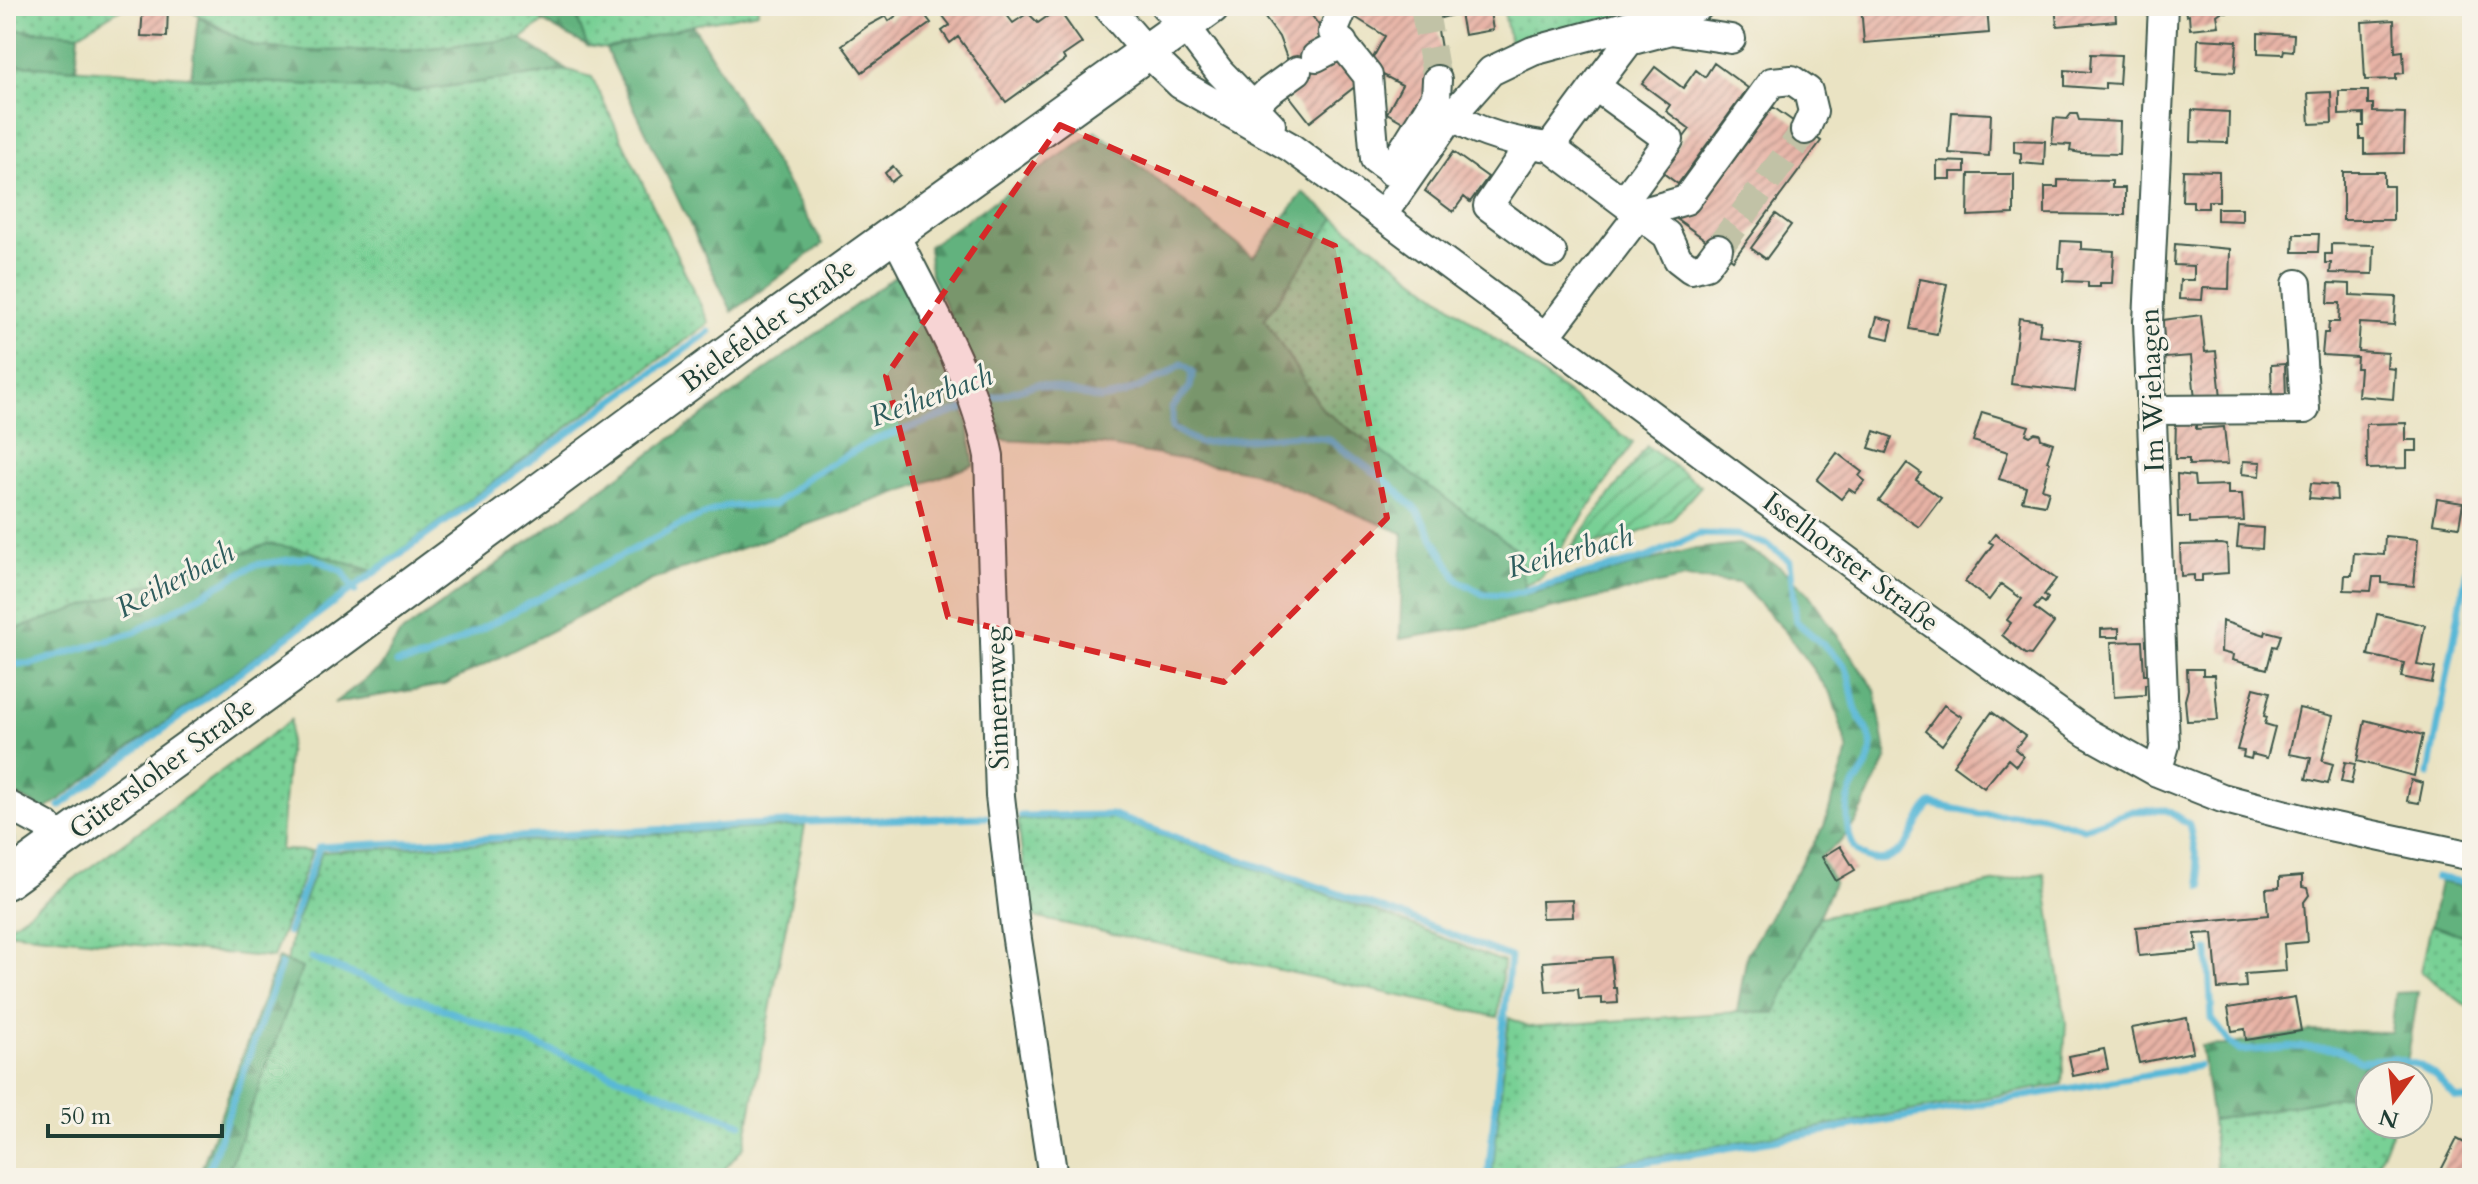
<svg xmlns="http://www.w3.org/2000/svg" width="2478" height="1184" font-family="Cardo,serif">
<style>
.grass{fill:url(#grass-dots);stroke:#4c8664;stroke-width:2}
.forest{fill:url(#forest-firs);stroke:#407859;stroke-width:2}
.garden{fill:url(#garden-furrows);stroke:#4c8664;stroke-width:2}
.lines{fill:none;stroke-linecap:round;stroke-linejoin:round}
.stream{stroke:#59b8d7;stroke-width:7}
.building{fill:url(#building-hatch)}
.minor-tunnel{stroke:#c1c2a6;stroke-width:28;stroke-dasharray:28 14;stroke-linecap:butt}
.minor-casing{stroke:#3d5649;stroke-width:32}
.major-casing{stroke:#3d5649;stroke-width:40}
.minor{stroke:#fff;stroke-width:28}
.major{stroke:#fff;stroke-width:36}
.marked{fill:#d62828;fill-opacity:0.2;stroke:#d62828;stroke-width:6;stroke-dasharray:16 10;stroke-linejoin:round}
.labels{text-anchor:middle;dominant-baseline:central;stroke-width:6;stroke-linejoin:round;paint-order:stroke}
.street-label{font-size:28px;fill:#1f3d34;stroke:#f7f3e8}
.water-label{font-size:30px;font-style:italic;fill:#2e5c5d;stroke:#f7f3e8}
</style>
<defs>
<pattern id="grass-dots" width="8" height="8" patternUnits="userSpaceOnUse" patternTransform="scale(2)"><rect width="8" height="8" fill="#78d095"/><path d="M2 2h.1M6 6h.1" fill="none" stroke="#62aa7a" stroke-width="1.8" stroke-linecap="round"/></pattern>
<pattern id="forest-firs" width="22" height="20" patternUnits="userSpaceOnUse" patternTransform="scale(2)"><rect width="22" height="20" fill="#62b27e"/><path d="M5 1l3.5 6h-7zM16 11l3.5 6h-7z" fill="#509268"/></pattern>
<pattern id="garden-furrows" width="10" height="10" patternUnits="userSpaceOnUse" patternTransform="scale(2)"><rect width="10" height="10" fill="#78d095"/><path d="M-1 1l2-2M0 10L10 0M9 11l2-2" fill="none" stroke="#62aa7a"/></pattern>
<pattern id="building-hatch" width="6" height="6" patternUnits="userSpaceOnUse" patternTransform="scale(2)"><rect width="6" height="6" fill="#e7b2a5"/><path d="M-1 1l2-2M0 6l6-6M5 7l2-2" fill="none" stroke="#bb9287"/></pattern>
</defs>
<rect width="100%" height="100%" fill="#f7f3e8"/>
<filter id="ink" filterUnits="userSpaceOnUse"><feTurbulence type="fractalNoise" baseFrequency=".0125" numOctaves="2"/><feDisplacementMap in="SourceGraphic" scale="16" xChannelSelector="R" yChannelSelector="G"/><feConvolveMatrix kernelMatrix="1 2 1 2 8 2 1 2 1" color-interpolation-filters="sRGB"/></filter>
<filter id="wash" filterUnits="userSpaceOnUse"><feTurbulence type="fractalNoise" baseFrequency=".006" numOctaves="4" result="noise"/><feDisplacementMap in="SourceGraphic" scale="32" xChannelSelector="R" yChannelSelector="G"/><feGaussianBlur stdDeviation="1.8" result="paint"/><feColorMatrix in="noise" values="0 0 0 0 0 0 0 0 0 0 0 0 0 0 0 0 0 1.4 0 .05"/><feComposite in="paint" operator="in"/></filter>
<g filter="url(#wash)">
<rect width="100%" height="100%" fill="#eae3c3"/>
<path class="grass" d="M6,6H125L79,34L6,29Z
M183,6H537L543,22L521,39L409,50L300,51L253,46Z
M573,6H758V12L693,25L606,49L587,46Z
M1503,6H1662L1511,49Z
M6,64L415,91L568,70L592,77L709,323L373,571L301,549L16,629L6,628Z
M1335,218L1633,443L1541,578L1523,585L1515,549L1323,410L1264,319Z
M291,720L280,850L312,851L273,958L6,932V929Z
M1112,818L1393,918L1503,962L1498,1017L1029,916L1018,820Z
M805,826L744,1147L717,1178H226L302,968L287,962L292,934L322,852Z
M2044,873L2066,1023L2062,1084L1534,1178H1492L1509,1018L1529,1027L1737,1012L1774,1013L1819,917Z
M2431,925L2472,938V1010L2421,972Z
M2350,1095L2370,1103V1124H2395L2371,1178H2217L2212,1120Z"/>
<path class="forest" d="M537,6H573L587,46L543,22Z
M198,17L253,46L300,51L409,50L521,39L568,70L415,91L191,78Z
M693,25L823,244L732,312L606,49Z
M6,29L79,34L76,69L6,64Z
M1096,131L1253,257L1303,193L1335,218L1264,319L1323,410L1516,549L1527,595L1688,550L1739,544L1780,567L1808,593L1875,690L1887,758L1856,822L1840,842L1820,857L1834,882L1775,1013L1737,1012L1747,954L1824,826L1848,751L1832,696L1785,631L1740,583L1685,578L1467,628L1400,639L1403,533L1252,472L1103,445L1001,440L992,412L930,272L929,246Z
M900,273L968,421L974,465L652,580L444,685L334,703L380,668L399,635Z
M268,544L301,549L373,571L45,810L6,789V628L16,629Z
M2440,882L2472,889V938L2431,925Z
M278,958L302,968L226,1178H198Z
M2418,992L2405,1076H2370V1103L2349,1095L2212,1120L2201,1046L2226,1045L2313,1031L2391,1032L2396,993Z"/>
<path class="garden" d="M1647,446L1701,486L1671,520L1635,534L1569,550Z"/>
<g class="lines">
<path class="stream" d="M980,402L1037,384L1100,399L1124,394L1164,376L1182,364L1193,372L1190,387L1172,408V428L1199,443L1297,435L1328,439L1390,484L1418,512L1458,580L1483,594L1510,595L1646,558L1699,534L1738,535L1768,545L1790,561L1796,621C1807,632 1838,655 1845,667C1852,679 1851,696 1856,709C1860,720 1869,730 1871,742C1875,763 1858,775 1851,792C1844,811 1845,850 1867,858C1877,861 1888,860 1896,854C1914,842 1916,818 1931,804L1979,814L2038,815L2083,828L2133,811L2166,810L2189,824L2202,886
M397,663L425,658L686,522L725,506L774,505L809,476L874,440L969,407
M6,664H32L135,632L255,565L311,557L342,571L355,591
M2429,774L2472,543
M60,806L353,588L709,332
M1021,816L1111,815L1403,916L1510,957L1488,1178
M6,830L12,841
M2436,877L2472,884
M288,932L319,847L804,822L986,817
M2208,950L2212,1019L2230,1043L2240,1051L2297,1047L2337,1049L2360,1061L2391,1058L2419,1065L2435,1075L2456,1098L2472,1101
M311,958L741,1124
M206,1178L281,965
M1554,1178L2198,1066"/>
</g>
<g id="blocks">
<path class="building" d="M143,6H168L167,37L141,36Z
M909,6H918L931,23L862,72L842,45L869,25L886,16L889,21Z
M957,6H1000L1013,23L1028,13L1038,23L1058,9L1082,43L1063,56L1065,60L1006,102L958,37L950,43L942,31L950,25L943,16Z
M1282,6H1305L1325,34L1308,46L1341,53L1362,81L1310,122L1288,94V61L1279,37L1265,18Z
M1354,6H1434L1446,79L1410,126L1387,113L1402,85L1368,67L1385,36L1350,14Z
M1439,6H1489L1493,30L1464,35L1460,13L1441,18Z
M1861,6H1987L1989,33L1864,43Z
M2055,6H2115L2116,21L2057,26Z
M2185,6H2241V12H2221L2217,15L2219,26L2190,29L2189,15L2186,16Z
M2394,20L2395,52L2403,51L2404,73L2396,74V79L2365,80L2362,22Z
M2258,33L2294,35L2293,51L2284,50L2283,54L2258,53Z
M2198,39L2237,41L2235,72L2197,70Z
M2091,54L2121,55L2119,84L2105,83V89L2065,86V70L2090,72Z
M1714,63L1748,88L1678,184L1659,170L1690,129L1666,111L1670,105L1642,84L1655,67L1683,88L1696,70L1705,77Z
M2339,91H2368V104H2373V112L2405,113L2404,153L2364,154V139H2360V126H2364V114L2339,115Z
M2331,92L2332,123L2310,124L2308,93Z
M1773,107L1821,141L1733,260L1677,219L1690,202L1698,208Z
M2192,110L2229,112L2228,143L2191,142Z
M1952,112L1991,114L1989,156L1949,153Z
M2071,114H2077L2079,120L2120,122L2119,154L2081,153L2070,151L2071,145L2052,144L2054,118L2067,119Z
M2014,140L2045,141L2044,165L2021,163V153L2014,152Z
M1453,152L1488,177L1470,202L1464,197L1453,212L1425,191Z
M1937,161L1965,162V172H1951V179H1937Z
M893,166L900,175L891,182L885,173Z
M2183,170L2219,171V201H2208V208H2193V201H2182Z
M2343,172H2384V186H2393V220H2343Z
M1969,174H2014V214L1968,216Z
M2058,180L2112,181V188H2125V215L2045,214V187H2058Z
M2217,208H2242V221L2217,220Z
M1776,214L1791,225L1766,259L1751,248Z
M2294,234H2319L2318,252H2293Z
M2061,241L2081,242V249L2114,251L2112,283H2100V287H2088V282L2063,281L2064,268H2059Z
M2175,244L2230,249L2229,289L2203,288L2202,300L2179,299L2180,280H2194V266L2174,265Z
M2331,244L2374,245L2373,274L2330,273L2331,263H2325V254H2331Z
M1920,279L1947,284L1937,334L1910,329Z
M2329,283L2350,284V295L2396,297L2394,325L2360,323L2358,351L2388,353L2387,368L2395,369L2393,399L2358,396L2360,368H2356L2357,357L2322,355L2324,333H2328L2329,322H2339L2340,303H2328Z
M2201,315L2205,352L2216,351L2221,397L2195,400L2191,356L2166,358L2162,320Z
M1877,317L1893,321L1889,339L1872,335Z
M2019,318L2041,321L2039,335L2081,340L2075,391L2011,384Z
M2285,364L2286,400H2272L2271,365Z
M1982,412L2029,426L2026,434L2030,436L2035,433L2040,434L2041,439L2053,443L2047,461L2050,462L2042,489L2049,491L2045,505L2022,501L2026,487L1999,479L2008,452L1973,441Z
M2196,418V429L2224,427L2228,464L2189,465V459H2175L2176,419Z
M2406,423V440H2417V451H2407V468L2367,469L2366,424Z
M1875,431L1892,437L1886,453L1869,448Z
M1837,453L1862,472L1859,476L1865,481L1855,493L1849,489L1841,499L1817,480Z
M2243,461L2261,462L2260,476L2242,474Z
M1907,463L1921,473L1916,480L1941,498L1919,527L1879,501Z
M2177,474L2194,476L2195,486L2228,485V494H2242L2244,521L2190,523V517H2178Z
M2311,483L2336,485L2337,500L2309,498Z
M2437,499L2463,503L2459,527L2433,523Z
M2239,526L2263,528L2262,549L2237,547Z
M1995,534L2056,579L2044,595L2048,598L2045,603L2041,600L2034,608L2054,623L2031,655L2025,654L2002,635L2011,623L2007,620L2022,599L2001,584L1989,600L1965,582L1993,544L1989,542Z
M2385,536L2418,539L2414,586L2382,583V577H2373L2371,591L2344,590L2345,575H2352L2354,553L2384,555Z
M2220,544L2227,545L2228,573L2202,575V581H2194V575L2181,576L2180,545Z
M2377,614L2425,625L2417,665L2435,668L2432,683L2401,677L2404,663L2368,655Z
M2222,621L2265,635L2266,631L2281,635L2277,647L2273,646L2267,669L2232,660L2233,655L2221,652Z
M2119,628V637H2101V629Z
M2142,641L2144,674H2151V684H2145V695L2114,697L2111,642Z
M2187,669H2203V675H2214L2218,720L2187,721L2185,700L2188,689Z
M2254,688L2270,692L2264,716L2267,717L2265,724L2275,727L2267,758L2252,754L2251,759L2243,757L2244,751L2237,750Z
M1944,705L1962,717L1942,745L1925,731Z
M2299,708L2333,716L2322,761L2333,764L2328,784L2306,779L2311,758L2289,754Z
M1992,712L2025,736L2015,749L2023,756L2016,766L2008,759L1984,788L1953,765Z
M2365,720L2423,735L2414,776L2357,761Z
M2345,762L2355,764L2351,784L2341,782Z
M2411,780L2423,783L2419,803L2407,801Z
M1840,846L1855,870L1836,881L1822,857Z
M2302,876V887L2307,888L2309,895L2304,902L2307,942L2284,944L2286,971L2245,974L2246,987L2218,989L2213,933L2195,934L2197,951L2139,956L2136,927L2268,915L2266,889L2279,888V878Z
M1572,900L1573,917L1542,918L1541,901Z
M1611,957L1614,988H1617L1618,1003L1602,1004V998L1579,999L1578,989L1546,992L1543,962Z
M2295,997L2301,1031L2246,1040L2245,1029L2232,1031L2228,1008Z
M2187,1018L2193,1052L2139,1063L2132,1028Z
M2104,1049L2108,1069L2073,1076L2069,1056Z
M2457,1139L2472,1147V1178H2437Z"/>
</g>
</g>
<g filter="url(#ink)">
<use href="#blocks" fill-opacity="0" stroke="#3d5649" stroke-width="2"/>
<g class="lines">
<path class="minor-tunnel" d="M1424,6L1437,80
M1718,249L1805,130"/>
<g class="minor-casing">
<path id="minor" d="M1107,6L1148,53L1180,84L1290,147L1892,594L2087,733L2157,772L2222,798L2325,825L2472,856
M1165,6L1185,26L1219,71L1271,125
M1344,6L1333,32L1368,76L1375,159L1406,181
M1316,57L1343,43
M1595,86L1629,41L1671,30L1731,39
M1452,115C1480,135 1517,143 1550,147L1667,235L1678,259L1691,269L1706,265L1718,249
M1241,118L1268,92L1297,71
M1529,146L1488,206L1552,253
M1550,147L1595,86L1669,140L1624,201
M1390,171L1436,97L1437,80
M1383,214L1452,115L1491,71L1533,51L1699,6
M895,235C930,306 973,377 989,456L1000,796L1015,926L1053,1178
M1546,336L1640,213L1686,200L1772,82L1792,80L1808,91L1813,112L1805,130
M2153,410L2305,409L2297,284
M2157,772L2165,745L2148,322L2163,6
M6,804L47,826L60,842"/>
</g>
<g class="major-casing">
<path id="major" d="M6,881L318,655L739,345L1211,6"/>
</g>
<use href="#minor" class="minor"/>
<use href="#major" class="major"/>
</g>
</g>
<path class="marked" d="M1060,125L1335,246L1387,518L1224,682L948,617L886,376Z"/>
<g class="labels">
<g class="street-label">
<text transform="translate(768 325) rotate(-36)">Bielefelder Straße</text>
<text transform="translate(2152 390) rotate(-92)">Im Wiehagen</text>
<text transform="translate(1851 562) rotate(37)">Isselhorster Straße</text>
<text transform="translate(997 698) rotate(-92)">Sinnernweg</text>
<text transform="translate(162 768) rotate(-36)">Gütersloher Straße</text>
</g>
<g class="water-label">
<text transform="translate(931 396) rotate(-20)">Reiherbach</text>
<text transform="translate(1570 552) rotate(-15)">Reiherbach</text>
<text transform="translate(175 580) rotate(-28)">Reiherbach</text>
</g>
</g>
<rect width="2478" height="1184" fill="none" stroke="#f7f3e8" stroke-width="32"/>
<g transform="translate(2394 1100) rotate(195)"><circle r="38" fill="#f7f3e8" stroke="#a1aaa0" stroke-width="2"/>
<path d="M0-6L14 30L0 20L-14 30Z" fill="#c8321e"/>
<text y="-12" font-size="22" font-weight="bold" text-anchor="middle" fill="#1f3d34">N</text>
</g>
<path d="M48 1124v12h174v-12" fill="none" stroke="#1f3d34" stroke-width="4"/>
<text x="60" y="1124" font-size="24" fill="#1f3d34" stroke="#f7f3e8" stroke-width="6" paint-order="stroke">50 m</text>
</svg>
